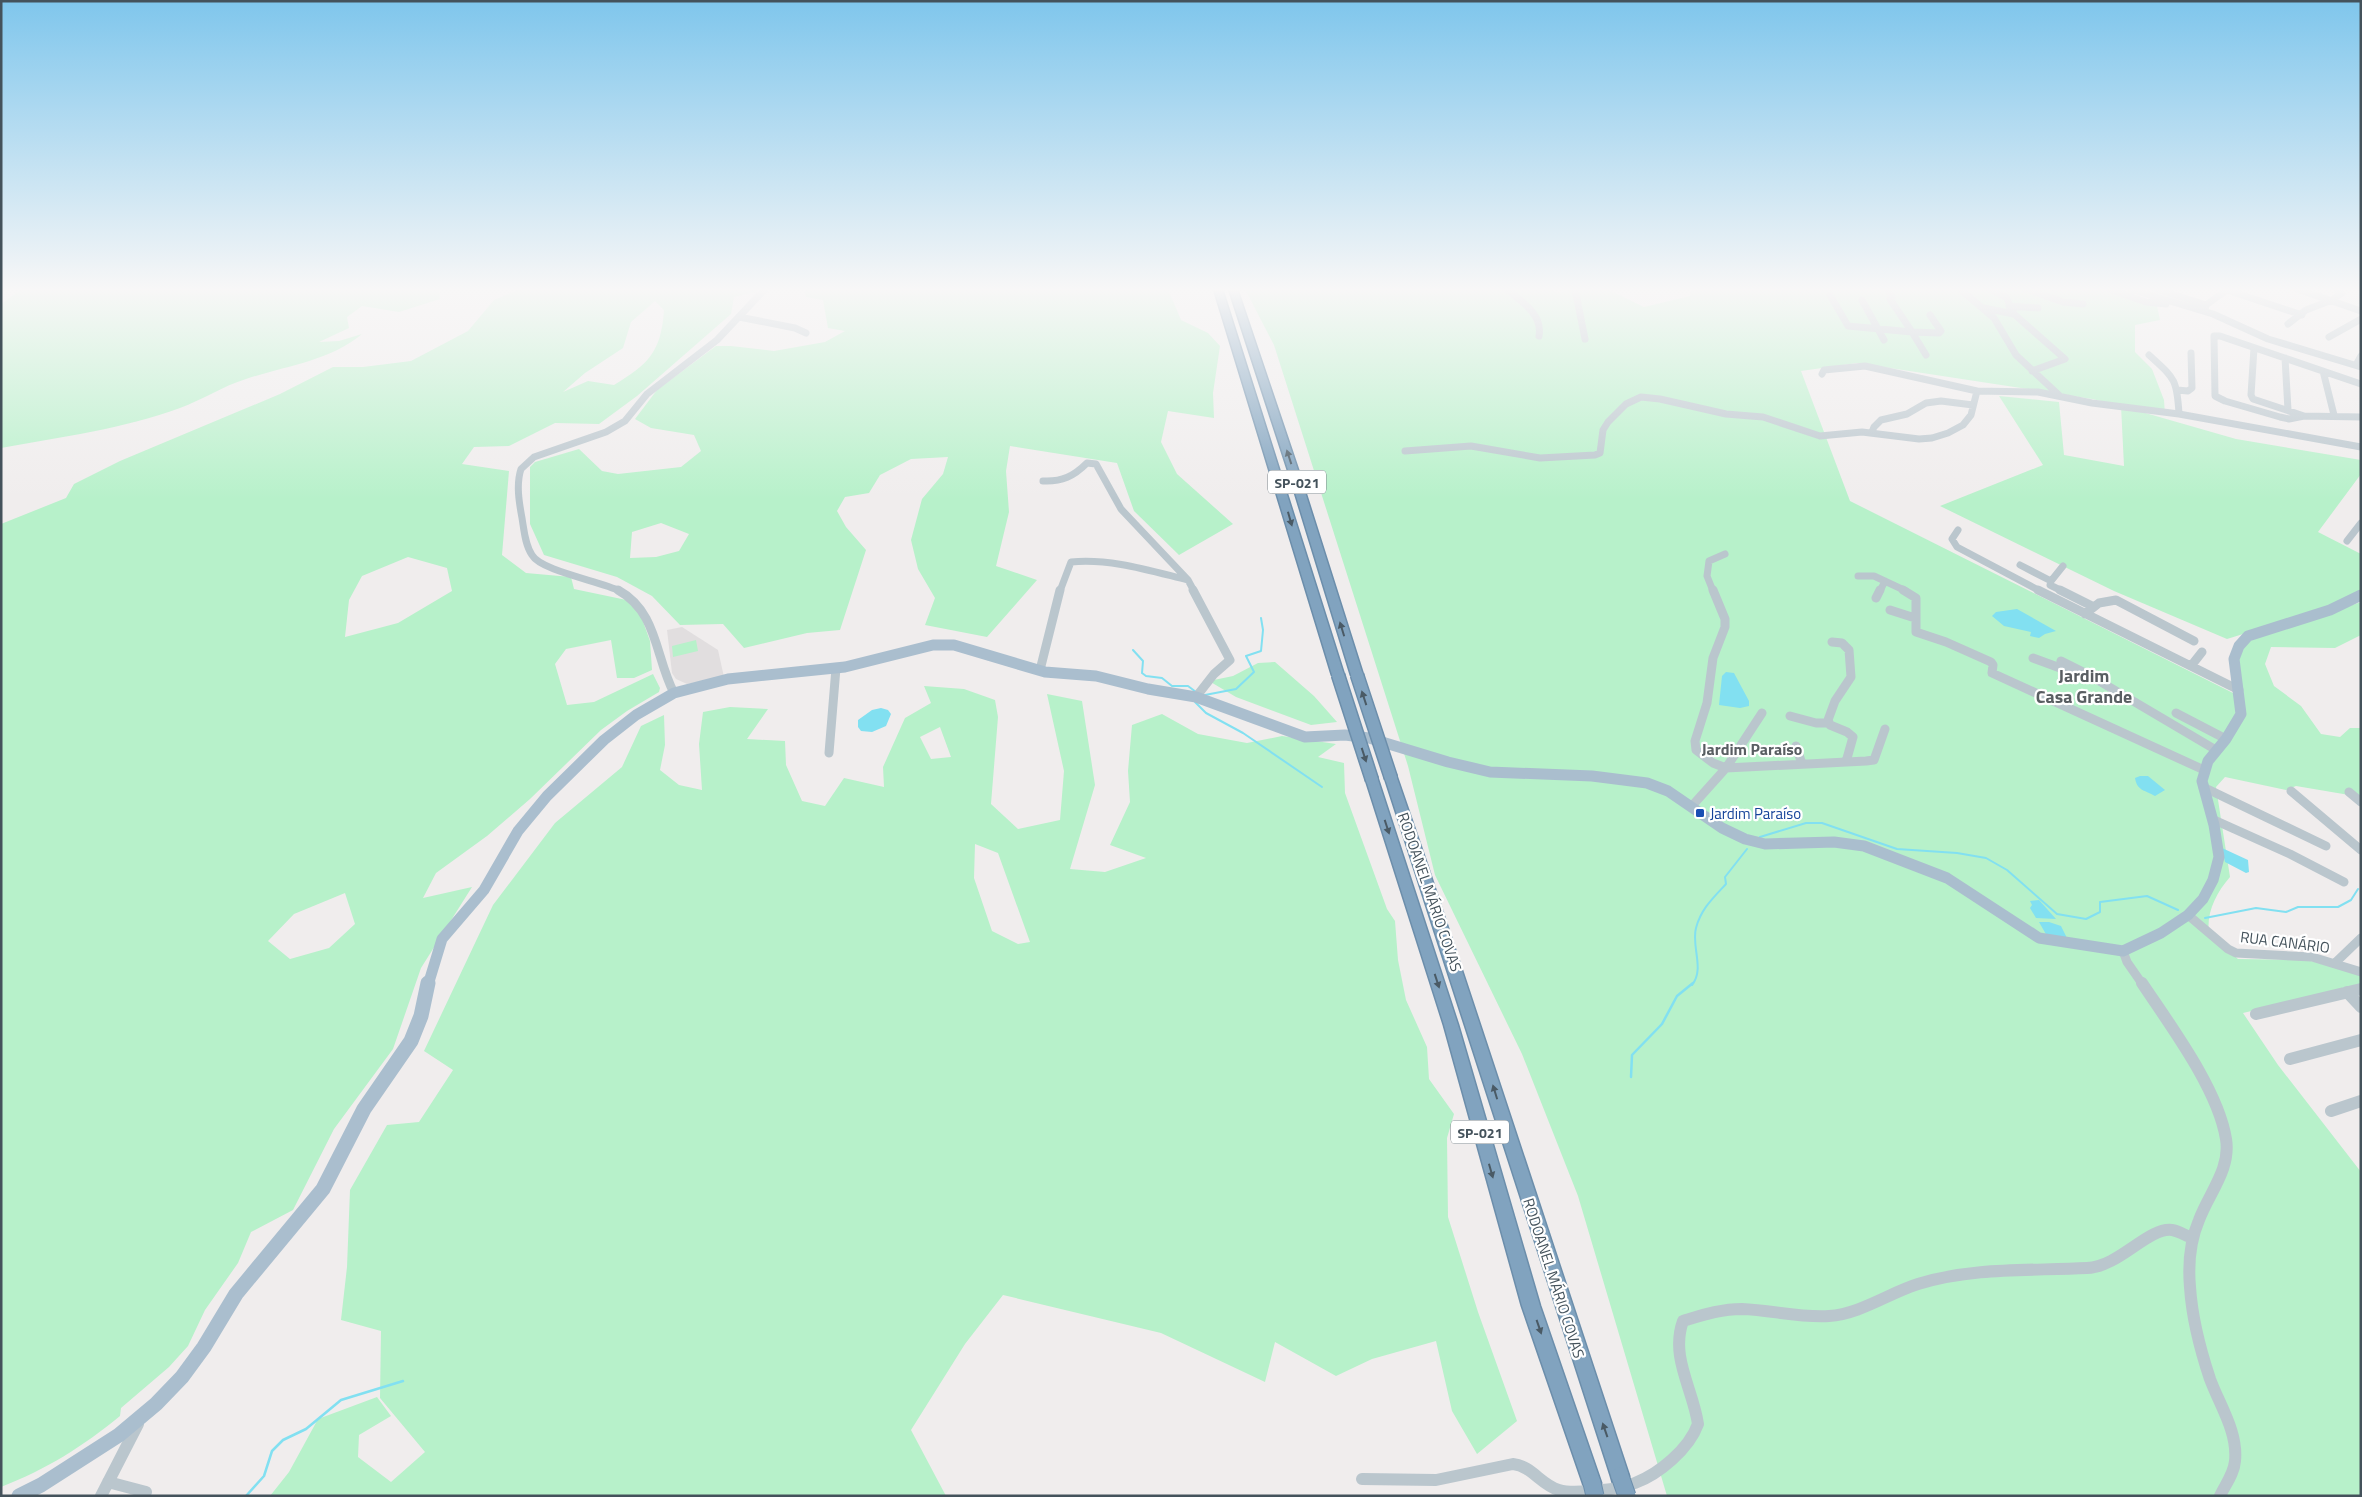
<svg xmlns="http://www.w3.org/2000/svg" width="2362" height="1497" font-family="'Titillium Web',sans-serif">
<style>
.education{fill:#e1dedf}
.green{fill:#b7f1ca;fill-rule:evenodd}
.water{fill:#82e0f1}
.lines{fill:none;stroke-linecap:round;stroke-linejoin:round}
.stream-far1{stroke:#82e0f1;stroke-width:2}
.stream{stroke:#82e0f1;stroke-width:2.5}
.highway-casing{stroke:#6c8eab;stroke-width:3}
.minor-far2{stroke:#bac6cd;stroke-width:7}
.minor-far1{stroke:#bac6cd;stroke-width:9}
.minor{stroke:#bac6cd;stroke-width:12}
.major-far1{stroke:#aabece;stroke-width:11}
.major{stroke:#aabece;stroke-width:15}
.highway{fill:#81a3bf;fill-rule:evenodd}
.highway-bridge-far1-casing{stroke:#6c8eab;stroke-width:15;stroke-linecap:butt}
.highway-bridge-casing{stroke:#6c8eab;stroke-width:19;stroke-linecap:butt}
.highway-bridge-far1{stroke:#81a3bf;stroke-width:12}
.highway-bridge{stroke:#81a3bf;stroke-width:17}
.oneway{fill:#4a5a65}
.transit-dot{fill:#1a4fb4;stroke:#fff;stroke-width:2}
.labels{text-anchor:middle;dominant-baseline:central;stroke-width:4.5;stroke-linejoin:round;paint-order:stroke}
.shield{fill:#fff;stroke:#7c868c;stroke-width:1}
.shield-label{font-size:14px;font-weight:bold;fill:#44525b}
.transit-label{font-size:15px;fill:#164399;stroke:#fff;text-anchor:start}
.street-label{font-size:15px;fill:#44525b;stroke:#fff}
.neighbourhood-label{font-size:16px;font-weight:bold;fill:#595e62;stroke:#fff}
.quarter-label{font-size:18px;font-weight:bold;fill:#595e62;stroke:#fff}
</style>
<rect width="100%" height="100%" fill="#f0eded"/>
<path class="education" d="M682,627L718,650L724,677L687,684L676,679L672,673L667,630Z"/>
<path class="green" d="M22,289H439L440,299L399,312L362,306L347,317L349,328L319,342L339,341L362,334C330,361 285,366 246,379C223,386 202,400 180,408C123,429 61,437 1,448V304Z
M520,289H760L755,292L734,297L731,314L637,396L599,424L555,423L509,446L474,447L462,464L509,471L502,555L526,573L571,577L574,589L636,602L650,641L652,670L634,678H617L611,640L566,649L555,664L567,705L594,702L653,674L660,688L659,692L627,711L601,730L530,799L487,836L436,873L423,898L472,887L421,968L393,1049L334,1129L293,1210L251,1232L238,1263L205,1310L188,1346L169,1367L121,1408L120,1416C82,1447 47,1469 1,1487V524L66,498L74,484L120,461L280,394L333,367H363L411,361L468,331L494,300ZM655,301L664,310C661,353 648,364 614,385L588,381L563,392L585,373L623,348L631,322ZM408,557L447,568L452,591L398,623L345,637L349,600L362,576ZM345,893L355,924L329,948L290,959L268,941L294,914Z
M804,289H1168L1181,320L1208,333L1220,346L1213,393L1214,418L1168,411L1161,442L1177,474L1233,524L1179,555L1134,511L1117,463L1010,446L1006,471L1009,512L996,566L1037,580L987,637L925,625L935,598L918,569L911,540L922,499L943,474L948,457L911,459L880,475L869,493L845,497L837,511L846,527L866,550L840,630L807,633L744,648L723,624L680,625L652,596L617,577L544,555L530,524V467L535,462L579,449L602,471L618,474L681,467L701,451L694,435L651,428L635,419L657,390L716,346H731L774,351L825,342L845,331L828,328L823,300L806,297ZM661,523L689,534L679,551L656,557L630,558L632,532Z
M1245,289H1551L1560,294L1563,289H1607L1644,307L1690,296L1691,289H2103L2157,306L2160,320L2135,325V352L2152,369L2164,400L2165,415L2092,399L1857,363L1801,371L1850,501L2243,698L2238,654L2246,642L2361,602V635L2335,648L2271,647L2265,664L2274,686L2301,706L2321,734L2340,737L2350,728H2361V797L2296,786L2286,790L2225,777L2216,787L2230,877C2216,893 2206,913 2209,934L2238,959L2307,960L2361,974V985L2243,1013L2278,1065L2361,1172V1496H1667L1578,1196L1522,1054L1435,875L1408,766L1274,345Z
M1999,396L2059,402L2064,455L2124,466L2121,406L2236,439L2361,460V474L2318,532L2361,554V597L2227,639L2114,591L1940,506L2043,465Z
M696,640L698,651L673,657L672,646Z
M1275,662L1314,696L1337,722L1311,725L1236,697L1209,681L1233,676L1258,663Z
M924,686L964,689L995,700L998,717L991,804L1018,829L1060,820L1064,771L1047,694L1082,701L1095,785L1070,869L1105,872L1146,858L1110,845L1130,802L1128,771L1132,725L1162,714L1198,734L1247,743L1282,736L1336,744L1318,757L1344,763L1345,793L1387,909L1395,921L1398,960L1406,1000L1427,1047L1429,1079L1454,1114L1447,1138L1448,1217L1478,1312L1517,1421L1477,1454L1452,1411L1436,1341L1372,1359L1336,1376L1275,1342L1265,1382L1161,1333L1003,1295L965,1344L911,1430L946,1496H270L289,1472L318,1419L377,1397L391,1416L359,1435L358,1457L391,1482L425,1452L380,1398L381,1331L341,1320L347,1267L350,1190L387,1125L419,1122L453,1070L424,1051L493,905L555,823L622,767L641,726L664,715L665,745L660,770L679,785L702,790L699,744L703,712L730,707L768,709L747,739L785,741L786,765L802,801L825,806L844,778L884,787L883,767L905,718L931,703ZM940,727L951,757L931,759L920,737ZM975,844L998,853L1030,942L1018,944L992,931L974,878Z"/>
<path class="water" d="M2017,609L2056,631L2045,634L2039,638L2030,636L2031,632L2004,626L1992,616L1996,612Z
M1726,672L1734,673L1749,701V706L1740,708L1719,705L1722,676Z
M881,708L888,710L891,714L886,726L872,732L861,731L858,727V720L872,710Z
M2140,776H2148L2165,790L2155,796C2145,790 2137,791 2135,778Z
M2222,848L2248,860L2249,872L2246,873L2225,862Z
M2039,900L2056,919L2036,918L2030,908L2032,905L2030,901Z
M2039,922H2049L2061,926L2067,938L2047,936Z"/>
<g class="lines">
<path class="stream-far1" d="M1133,650L1143,661L1142,673L1146,676L1162,678L1172,686H1188L1196,692
M1205,695L1236,689L1254,672L1246,656L1261,651L1263,630L1261,618
M1195,702L1206,713L1243,733L1322,787
M1760,837L1806,823H1822L1897,849L1957,853L1986,858L2007,870L2057,914L2086,919L2100,912V902L2147,896L2178,910
M2205,918L2256,908L2286,912L2298,907H2338L2351,900L2358,889
M1692,985C1705,969 1691,946 1696,928C1701,909 1713,898 1726,884L1725,877L1747,849"/>
<path class="stream" d="M1631,1077L1632,1055L1662,1024L1677,996L1693,983
M246,1496L264,1476L272,1451L283,1440L306,1429L341,1400L403,1381"/>
<g class="highway-casing">
<path id="highway" d="M1214,289H1222L1344,675L1342,678H1334L1332,675Z
M1229,289H1237L1299,473L1363,675L1361,678H1353L1351,675L1289,473Z
M1391,773L1396,775L1397,778L1427,865L1629,1476L1627,1483L1620,1485L1613,1483L1611,1476L1385,778L1386,775Z
M1372,775L1377,777L1378,780L1458,1025L1540,1306L1601,1483L1599,1490L1592,1492L1585,1490L1583,1483L1522,1306L1444,1025L1366,780L1367,777Z"/>
</g>
<path class="minor-far2" d="M1506,289C1521,301 1543,314 1539,336
M1575,289L1585,339
M1887,289L1892,296L1890,299L1912,332L1939,333L1941,331L1930,315
M1960,289L1994,318L2016,355L2060,396
M1990,289L2006,297L2014,314
M2026,289L2063,302L2083,304
M2109,289L2146,302L2166,304
M2130,289L2213,314L2268,339L2361,367
M2156,289L2206,305
M2297,289L2361,311
M2227,290L2302,315
M1830,295L1848,326L1912,332L1926,355
M1862,300L1884,340
M2009,306L2038,308
M1984,308L2014,314L2065,359L2032,371
M2205,310L2206,305L2228,289
M739,317L795,328L806,333
M2288,324L2306,310L2332,300L2342,293L2336,289
M2329,337L2361,319
M2254,348L2251,395L2253,399L2304,416L2361,417
M2149,355C2174,378 2177,378 2179,414
M2285,358L2288,410
M2356,365L2361,356
M2323,371L2334,415
M1822,374L1824,370L1865,366L1977,391L2038,392L2092,403L2179,414L2361,447
M2177,390L2188,391L2192,388L2191,353
M2304,416L2289,419L2280,417L2225,401L2215,396L2214,336H2220L2361,384
M1872,432L1874,427L1881,420L1907,414L1926,403L1941,401L1973,405
M1405,451L1471,446L1540,458L1595,455L1600,453L1603,430L1608,422L1626,404L1641,397L1660,399L1726,414L1763,417L1820,436L1862,432L1919,439L1932,438L1948,433L1963,425L1971,415L1977,391
M1043,481C1062,482 1074,476 1087,463L1096,464L1121,509L1188,580
M1958,530L1952,539L1957,547L2040,591
M2347,541L2361,523
M2020,565L2051,581L2063,566
M1858,576H1874L1906,591
M2051,581L2050,585L2062,591
M620,591C600,581 541,571 532,555C525,545 524,530 522,518C519,502 516,484 521,469L534,457L606,432L625,421L647,394L717,340L765,289
M1060,591L1071,562C1110,558 1151,571 1188,580L1194,591
M1713,591L1707,576L1709,561L1725,554
M1880,591L1885,581"/>
<path class="minor-far1" d="M618,590C658,612 655,657 674,693
M1193,590L1230,660L1214,674L1196,697
M1713,590L1725,619V627L1713,658L1707,703L1695,741L1696,750L1713,763L1726,768L1866,761L1874,760L1885,729
M1903,590L1916,598V632L1946,642L1991,662L1993,665L1992,673L2204,770
M2038,590L2239,690
M2060,590L2094,607
M1876,598L1880,590
M1890,610L1915,618
M2085,614L2099,603L2116,600L2194,641
M1832,642L1842,643L1849,650L1851,677L1835,701L1828,720L1830,725L1847,732L1853,737L1846,762
M2033,658L2082,676
M2061,661L2089,675L2216,750
M2191,666L2202,652
M1040,670L1060,590
M2176,713L2226,739
M1790,716L1816,723H1828
M1796,746L1802,764
M829,753L836,668
M2203,787L2326,846
M2291,791L2361,850
M2349,792L2361,802
M1691,807L1726,768L1762,713
M2212,819L2290,854L2344,882
M2188,915L2228,949L2236,953L2312,957L2361,972
M2123,951L2127,962L2143,985
M2335,963L2361,938"/>
<path class="minor" d="M2142,983C2170,1025 2218,1089 2226,1139C2231,1169 2209,1193 2199,1220C2190,1241 2188,1264 2190,1287C2192,1318 2200,1349 2210,1379C2220,1406 2238,1432 2235,1461C2234,1474 2225,1485 2220,1496
M2347,992L2361,1007
M2256,1014L2361,989
M2290,1059L2361,1040
M2331,1111L2361,1101
M1362,1479L1436,1480L1513,1464C1532,1466 1541,1485 1559,1490C1569,1493 1579,1492 1589,1491C1605,1490 1620,1489 1635,1483C1659,1474 1689,1449 1698,1424C1693,1389 1670,1357 1683,1321C1703,1315 1721,1309 1742,1309C1771,1310 1801,1318 1829,1316C1860,1314 1889,1293 1918,1284C1973,1267 2030,1271 2087,1268C2119,1267 2148,1227 2172,1230C2179,1231 2186,1236 2193,1238
M108,1482L146,1492
M101,1496L138,1424"/>
<path class="major-far1" d="M428,985L442,939L484,890L518,831L547,796L604,740L636,715L674,693L728,679L845,667L933,645H954L1045,672L1096,676L1148,689L1196,697L1305,737L1345,735L1369,738L1448,762L1490,772L1592,776L1647,783L1668,791L1722,828L1745,839L1765,844L1834,842L1864,846L1947,878L2039,938L2123,951L2161,933L2188,915L2203,899L2213,880L2219,857L2214,825L2202,781L2208,761L2226,739L2241,714L2234,659L2239,646L2248,636L2330,610L2361,595"/>
<path class="major" d="M19,1496L41,1485L119,1435L156,1404L182,1377L204,1347L236,1294L323,1189L364,1109L411,1041L421,1016L428,983"/>
<use href="#highway" class="highway"/>
<g class="highway-bridge-far1-casing">
<path id="highway-bridge-far1" d="M1338,675L1372,780
M1357,675L1391,778"/>
</g>
<g class="highway-bridge-casing">
<path id="highway-bridge" d="M1620,1476L1627,1496
M1592,1483L1595,1496"/>
</g>
<use href="#highway-bridge-far1" class="highway-bridge-far1"/>
<use href="#highway-bridge" class="highway-bridge"/>
</g>
<defs><path id="oneway-solid" d="M-6-.8H1V-3.2L6.5 0L1 3.2V.8H-6Z" transform="scale(1.25)"/></defs>
<g class="oneway">
<use href="#oneway-solid" transform="translate(1289 457) rotate(-108)"/>
<use href="#oneway-solid" transform="translate(1290 519) rotate(74)"/>
<use href="#oneway-solid" transform="translate(1342 629) rotate(-107)"/>
<use href="#oneway-solid" transform="translate(1364 698) rotate(-108)"/>
<use href="#oneway-solid" transform="translate(1364 755) rotate(72)"/>
<use href="#oneway-solid" transform="translate(1387 827) rotate(72)"/>
<use href="#oneway-solid" transform="translate(1437 981) rotate(72)"/>
<use href="#oneway-solid" transform="translate(1495 1092) rotate(-107)"/>
<use href="#oneway-solid" transform="translate(1491 1171) rotate(74)"/>
<use href="#oneway-solid" transform="translate(1539 1327) rotate(71)"/>
<use href="#oneway-solid" transform="translate(1605 1430) rotate(-109)"/>
</g>
<linearGradient id="sky" x2="0" y2="1"><stop stop-color="#7fc6ec"/><stop offset="0.58" stop-color="#f8f7f7"/><stop offset="1" stop-color="#f8f7f7" stop-opacity="0"/></linearGradient>
<rect width="2362" height="499" fill="url(#sky)"/>
<rect class="transit-dot" x="1695" y="808" width="10" height="10" rx="2.5"/>
<g class="labels">
<g class="shield">
<rect x="1268" y="470.5" width="58" height="23" rx="4"/>
<rect x="1451" y="1120.5" width="58" height="23" rx="4"/>
</g>
<g class="shield-label">
<text x="1297" y="482">SP-021</text>
<text x="1480" y="1132">SP-021</text>
</g>
<g class="transit-label">
<text x="1710" y="813">Jardim Paraíso</text>
</g>
<g class="street-label">
<text transform="translate(1430 892) rotate(71)">RODOANEL MÁRIO COVAS</text>
<text transform="translate(2285 942) rotate(7)">RUA CANÁRIO</text>
<text transform="translate(1554 1278) rotate(72)">RODOANEL MÁRIO COVAS</text>
</g>
<g class="neighbourhood-label">
<text x="1752" y="749">Jardim Paraíso</text>
</g>
<g class="quarter-label">
<text x="2084" y="675">Jardim<tspan x="2084" dy="21">Casa Grande</tspan></text>
</g>
</g>
<rect width="2362" height="1497" fill="none" stroke="#44525b" stroke-width="5"/>
</svg>
